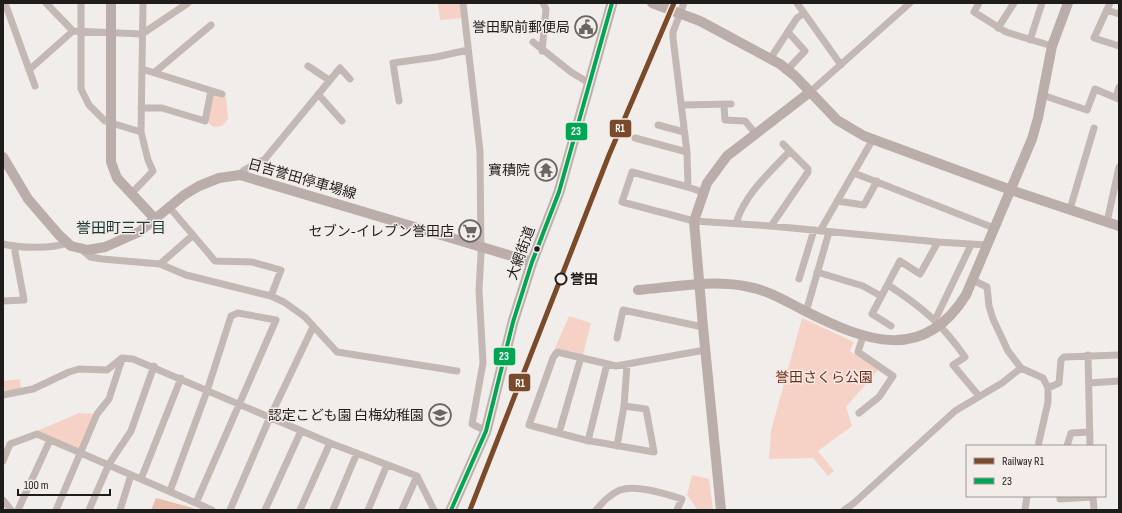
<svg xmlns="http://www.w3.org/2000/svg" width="1122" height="513" font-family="'Sofia Sans Condensed','Noto Sans JP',sans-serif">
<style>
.green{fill:#f6d2c6}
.forest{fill:#e9bdae}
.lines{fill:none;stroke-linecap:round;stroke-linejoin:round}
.street{stroke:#c4b8b5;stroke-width:7}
.secondary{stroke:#bbadaa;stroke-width:10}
.primary{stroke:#bdb1ac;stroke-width:11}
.bus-1-casing{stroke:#f3ece9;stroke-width:7}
.bus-1{stroke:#00a651;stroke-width:4}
.rail-1-casing{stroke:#f3ece9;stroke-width:8}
.rail-1{stroke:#7a4b2a;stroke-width:5}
.bus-dot{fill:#1f1d1c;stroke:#f3ece9;stroke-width:1.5}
.stop-dot{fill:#f3ece9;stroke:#1f1d1c;stroke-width:2}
.labels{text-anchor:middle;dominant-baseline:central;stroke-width:3;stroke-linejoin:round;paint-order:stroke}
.poi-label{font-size:14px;fill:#1f1d1c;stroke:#f3ece9;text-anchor:end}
.street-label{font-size:14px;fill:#1f1d1c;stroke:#f3ece9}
.stop-label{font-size:14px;font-weight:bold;fill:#1f1d1c;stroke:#f3ece9;text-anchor:start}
.park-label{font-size:14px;fill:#722c15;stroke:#f3ece9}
.neighbourhood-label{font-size:15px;fill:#173a37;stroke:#f3ece9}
.line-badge{stroke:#f3ece9;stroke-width:1.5}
.badge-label{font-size:11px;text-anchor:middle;font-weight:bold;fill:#fff}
</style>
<rect width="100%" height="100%" fill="#f1edeb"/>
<path class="green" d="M438,3H461L463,18L440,20Z
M216,93L226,97L228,119L222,126L214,127L207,122L213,94Z
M569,316L591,323L583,355L555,348Z
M802,318L854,342L850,351L878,370L846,407L852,426L818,451L834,471L828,476L813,458L769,459L771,431Z
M20,379L21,389L3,391V381Z
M79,413L97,414L79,449L37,431Z
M692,475L709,479L713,510L697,509L687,495Z"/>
<path class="forest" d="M156,498L193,508L197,510H151Z"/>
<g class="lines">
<path class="street" d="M5,3L35,86
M46,3L73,31L142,34L188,3
M81,3V89L89,105L105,121L141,132
M463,3L480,151L481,254L479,290L483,363L472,424L486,431
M684,3L673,32V38L687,152L688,187L702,192
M797,3L841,65
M979,3L974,12L1006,32L1052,46
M1110,3L1094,38L1119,46
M1107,10L1119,14
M998,28L1014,3
M1030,40L1042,3
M533,42L571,72L589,83
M542,51L546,9L543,3
M770,59L797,18L804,13
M308,66L329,80
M142,69L222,94
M29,70L73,31
M787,70L805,51L788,32
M155,72L211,25
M1119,87L1116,98L1119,99
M810,92L910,3
M318,94L342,121
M1042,95L1087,110L1095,89L1116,98
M399,101L393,63L436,57L468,50
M682,105L731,104
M724,105L725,120L745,121L756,134
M141,108H162L205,121L211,91
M658,125L684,132
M635,138L687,152
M854,173L994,228
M240,175L244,170L265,159L340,68L350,79
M688,187L632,172L622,202L694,221L771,226L938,242L987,245
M131,194L153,171L148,160L141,132L143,3
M837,201L864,205L877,181
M170,208L215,261L252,262L281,270L271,296L284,302L305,317L337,352L457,371
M1070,209L1094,128
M1107,222L1119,167
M736,223C745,194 769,173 790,151
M771,226L808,172V169L783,144
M820,231L873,139
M3,244C18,248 52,249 67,243
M81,249L90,257L102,259L160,264L186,275L271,296
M160,264L192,236
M817,272L863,286L881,296
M799,279L814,230
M973,280L987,287L989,306L993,319L1008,351L1021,368L1043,378L1048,388V402L1038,446
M888,285C922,307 942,324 965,357L953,365L979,396
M3,301L24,300L14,246
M806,312L829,232
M935,320L971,245
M891,326L872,314L900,261L920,274L938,242
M617,338L623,310L703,327
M1088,355L1090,446
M1089,383L1119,381
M1048,388L1059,383L1061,360L1064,357L1119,355
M3,395L33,389L69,372L79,369L107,370L122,358L133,359L330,443L417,476L434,510
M624,406L646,409L654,452L585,440L529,425L553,358L557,352L616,366L705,350
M859,413L879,397L893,376L858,352L863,336
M559,433L581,357
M588,441L607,364
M617,446L624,406L627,365
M1067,446L1071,433L1090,432
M3,461L10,444L37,434L212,510
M141,479L181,378
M170,491L207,391L231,316L238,313L276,320L196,503
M1060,496V499L1093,497
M1093,496L1094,510
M3,500L11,510
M18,510L50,440
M56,510L97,414L109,399L122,359
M89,510L109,464L131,431L154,366
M120,510L131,475
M230,510L270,417L313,327
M265,510L301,431
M300,510L330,443
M333,510L357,453
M368,510L387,465
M402,510L417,476
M596,510C603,502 610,494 620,490C636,484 667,494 682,499L677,510
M844,510L854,503L955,411L1002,383L1021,368
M1025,510L1027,496"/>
<path class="secondary" d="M111,3V162L117,178L156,220
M652,3L700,21L780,64L795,76L837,120L864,136L1011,190L1119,226
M3,157L28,199L59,235L71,246L88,250L105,247L139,232L184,195L199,186L219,178L240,175L532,262
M638,290C674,287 713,279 749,287C770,291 787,302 805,311C865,341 923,364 966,295L1032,139L1038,118L1052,46L1068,3
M721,510L703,327L694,221L707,183L727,156L810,92"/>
<path class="primary" d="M451,510L486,431L513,322L532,262L559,192L612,3"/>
<g class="bus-1-casing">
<path id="bus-1" d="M451,510L486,431L513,322L532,262L559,192L612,3"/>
</g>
<use href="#bus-1" class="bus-1"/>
<g class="rail-1-casing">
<path id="rail-1" d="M470,510L609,155L674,3"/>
</g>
<use href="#rail-1" class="rail-1"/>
</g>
<defs>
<g id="civic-ring" transform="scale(1.15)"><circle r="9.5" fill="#f3ece9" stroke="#686664" stroke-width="1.5"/><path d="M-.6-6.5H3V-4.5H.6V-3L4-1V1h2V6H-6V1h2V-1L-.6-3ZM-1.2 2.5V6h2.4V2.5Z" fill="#686664"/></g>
<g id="temple-ring" transform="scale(1.15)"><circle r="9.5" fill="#f3ece9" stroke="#686664" stroke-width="1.5"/><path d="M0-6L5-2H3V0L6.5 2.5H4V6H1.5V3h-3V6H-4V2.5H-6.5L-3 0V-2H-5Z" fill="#686664"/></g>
<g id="supermarket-ring" transform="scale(1.15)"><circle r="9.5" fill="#f3ece9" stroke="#686664" stroke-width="1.5"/><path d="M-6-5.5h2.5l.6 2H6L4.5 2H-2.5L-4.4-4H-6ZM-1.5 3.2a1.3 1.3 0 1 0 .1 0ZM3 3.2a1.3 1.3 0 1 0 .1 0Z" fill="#686664"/></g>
<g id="school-ring" transform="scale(1.15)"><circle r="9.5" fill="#f3ece9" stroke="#686664" stroke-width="1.5"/><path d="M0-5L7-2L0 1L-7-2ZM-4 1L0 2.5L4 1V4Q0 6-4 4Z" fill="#686664"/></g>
</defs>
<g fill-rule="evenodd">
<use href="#civic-ring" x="586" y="27"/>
<use href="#temple-ring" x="546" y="170"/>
<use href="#supermarket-ring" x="470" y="231"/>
<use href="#school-ring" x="440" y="415"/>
</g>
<circle class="bus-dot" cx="537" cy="249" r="3.5"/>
<circle class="stop-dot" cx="561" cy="279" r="5.5"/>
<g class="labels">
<g class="poi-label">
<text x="570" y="27">誉田駅前郵便局</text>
<text x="530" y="170">寶積院</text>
<text x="454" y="231">セブン-イレブン誉田店</text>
<text x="424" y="415">認定こども園 白梅幼稚園</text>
</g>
<g class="street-label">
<text transform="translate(302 179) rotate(16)">日吉誉田停車場線</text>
<text transform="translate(521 253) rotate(-70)">大網街道</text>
</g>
<g class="stop-label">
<text x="570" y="279">誉田</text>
</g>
<g class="park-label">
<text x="824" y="377">誉田さくら公園</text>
</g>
<g class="neighbourhood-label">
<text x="121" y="228">誉田町三丁目</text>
</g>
</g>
<g class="line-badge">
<rect x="609" y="119" width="23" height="19" rx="4" fill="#7a4b2a"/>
<rect x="565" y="122" width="23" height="19" rx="4" fill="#00a651"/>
<rect x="493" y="347" width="23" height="19" rx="4" fill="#00a651"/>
<rect x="508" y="373" width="23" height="19" rx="4" fill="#7a4b2a"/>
</g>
<g class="badge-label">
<text x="620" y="132">R1</text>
<text x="576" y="135">23</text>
<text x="504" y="360">23</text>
<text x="520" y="387">R1</text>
</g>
<rect width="1122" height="513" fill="none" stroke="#1f1d1c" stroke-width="8"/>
<rect x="966" y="445" width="140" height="52" fill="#f3ece9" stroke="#9e9997"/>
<rect x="974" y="458" width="20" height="6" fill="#7a4b2a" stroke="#9e9997"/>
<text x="1002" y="465" font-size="12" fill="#1f1d1c">Railway R1</text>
<rect x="974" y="478" width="20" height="6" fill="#00a651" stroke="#9e9997"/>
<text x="1002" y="485" font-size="12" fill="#1f1d1c">23</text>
<path d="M18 489v6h92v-6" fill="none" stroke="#1f1d1c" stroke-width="2"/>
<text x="24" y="489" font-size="12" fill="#1f1d1c" stroke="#f3ece9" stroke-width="3" paint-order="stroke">100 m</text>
</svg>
